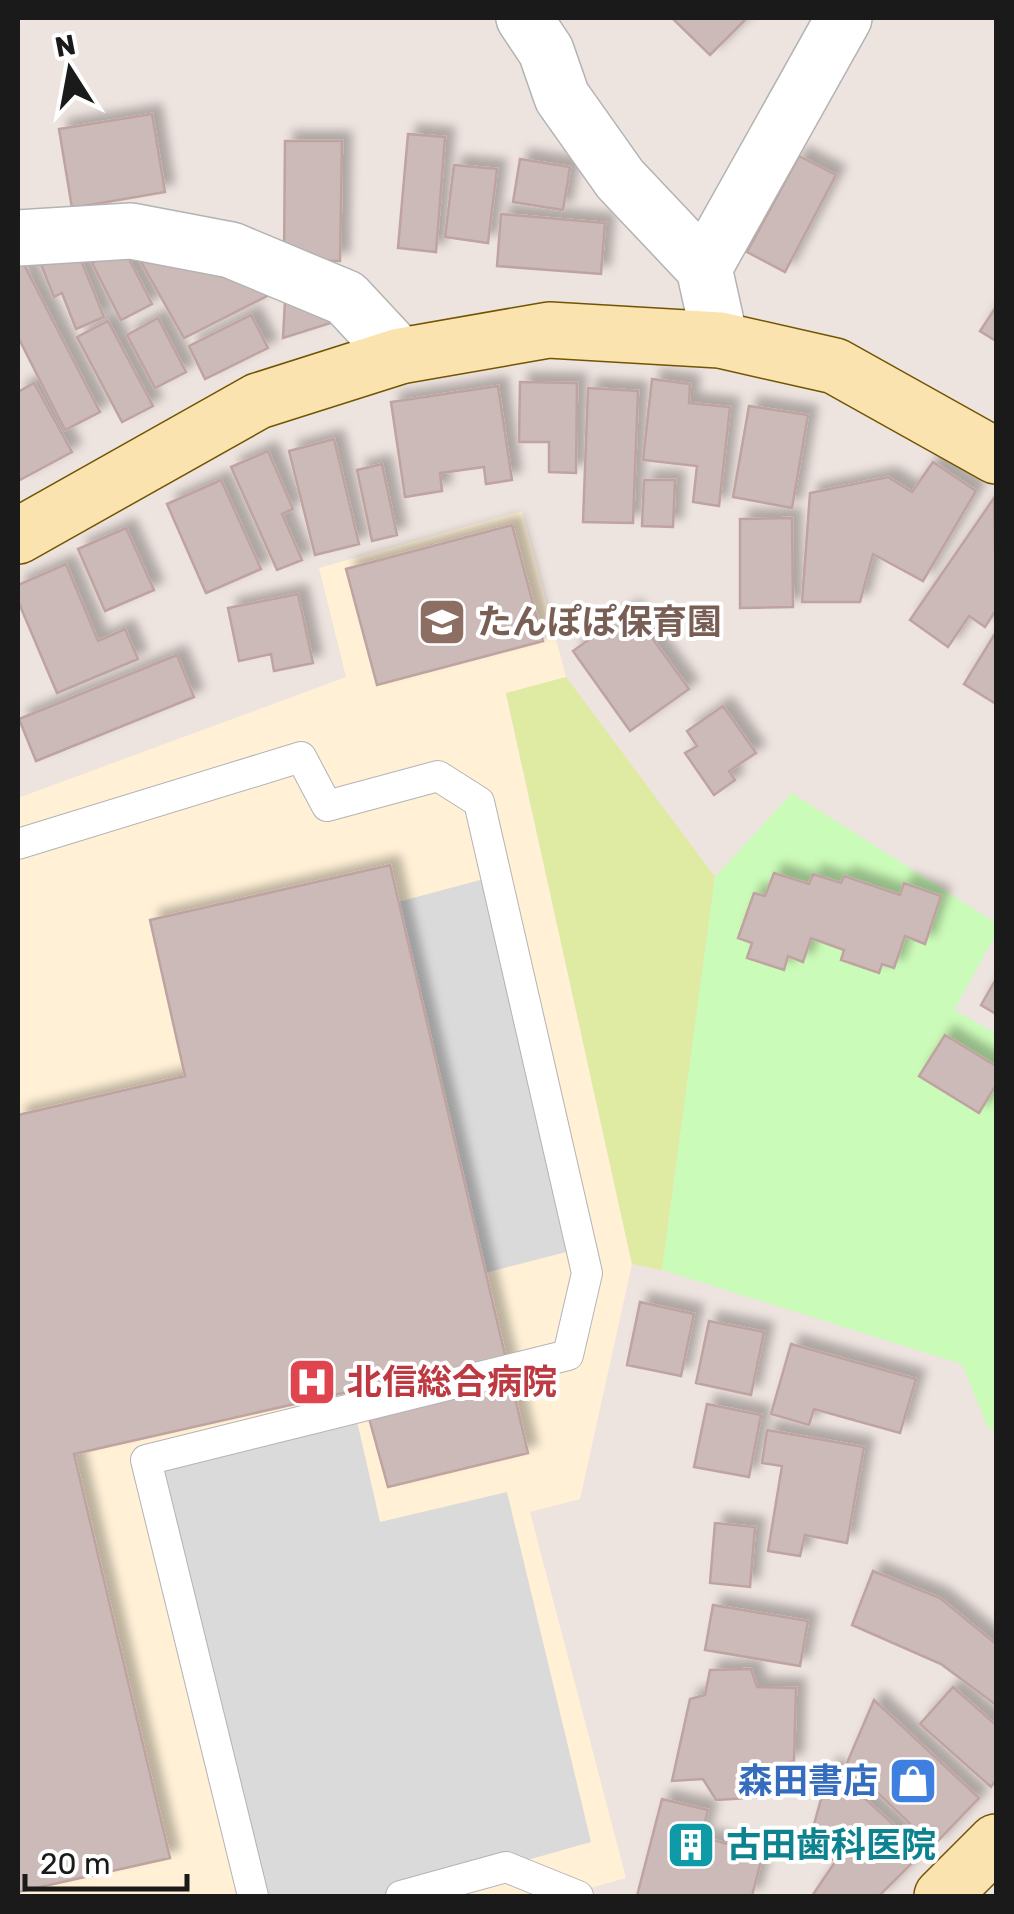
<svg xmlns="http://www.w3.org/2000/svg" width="1014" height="1914" font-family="Rubik,'Noto Sans JP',sans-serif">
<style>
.education{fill:#fff0d6}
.grass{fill:#dfeaa2}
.park{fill:#cbfbb8}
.parking{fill:#dadada}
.building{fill:#ccbab8;stroke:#bfa3a1;stroke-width:2.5;filter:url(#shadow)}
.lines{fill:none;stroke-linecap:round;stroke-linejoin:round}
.service-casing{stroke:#b3b3b3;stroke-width:32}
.minor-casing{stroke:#b3b3b3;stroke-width:58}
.secondary-casing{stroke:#725501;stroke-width:58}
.service{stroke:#fff;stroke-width:30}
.minor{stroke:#fff;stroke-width:55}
.secondary{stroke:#fbe3af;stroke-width:55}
.labels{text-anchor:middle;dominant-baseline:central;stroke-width:8;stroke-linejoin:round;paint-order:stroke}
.education-label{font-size:35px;font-weight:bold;fill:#785e54;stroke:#fff;text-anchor:start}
.health-label{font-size:35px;font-weight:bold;fill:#be3a42;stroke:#fff;text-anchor:start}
.shop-label{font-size:35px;font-weight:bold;fill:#366cbe;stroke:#fff;text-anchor:end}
.culture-label{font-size:35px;font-weight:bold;fill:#0d838f;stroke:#fff;text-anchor:start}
</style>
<defs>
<filter id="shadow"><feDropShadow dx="9" dy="-9" stdDeviation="5" flood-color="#0004"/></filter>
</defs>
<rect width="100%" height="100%" fill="#ede3df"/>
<path class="education" d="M522,511L566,677L506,694L632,1264L580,1499L530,1512L626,1878L562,1896H18V798L346,677L319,568Z"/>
<path class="grass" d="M566,677L715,877L662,1270L632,1264L506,693Z"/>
<path class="park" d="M792,793L996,923V934L954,1010L996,1034V1431L988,1428L962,1364L662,1270L715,877Z"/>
<path class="parking" d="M495,876L582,1248L485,1273L398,902Z
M354,1408L380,1522L507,1492L591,1842L401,1896H253L146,1460Z"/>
<path class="building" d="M672,18H747L710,55Z
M152,114L165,192L72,208L59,129Z
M408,134L445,137L436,252L398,248Z
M285,141H342L340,261L284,260Z
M799,156L836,175L785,272L747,252Z
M520,159L570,167L563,210L513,202Z
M454,165L497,169L488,243L445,237Z
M501,214L605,223L601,274L497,266Z
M123,247L152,304L121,320L92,263Z
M76,248L104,317L76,329L62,293L54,297L40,262Z
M136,253L211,267L277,291L184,338Z
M21,259L100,412L65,430L18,337V261Z
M285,301L337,321L283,338Z
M996,307V341L980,331Z
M251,315L268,348L205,379L189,346Z
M158,318L186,372L155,388L127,335Z
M108,321L153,406L122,422L77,337Z
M652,379L690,384L689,403L730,407L719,506L693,502L697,466L643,460Z
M520,382L577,383L576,473L549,472V442H519Z
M34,383L72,452L18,481V392Z
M498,386L512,480L486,484L484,467L440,473L442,491L405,497L391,402Z
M588,388L638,391L633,523L583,522Z
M749,406L808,415L792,508L733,497Z
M334,439L359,544L315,555L289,451Z
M268,451L293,509L282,514L302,560L277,570L231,467Z
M933,462L976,491L923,581L873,554L860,602H802L810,493L888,477L912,492Z
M382,464L397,535L372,541L357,470Z
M221,480L261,569L206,593L167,504Z
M644,480H675L673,527L642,526Z
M994,498L996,610L985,627L969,616L948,647L910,620Z
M792,518L793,607L740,608V519Z
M512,525L543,641L377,685L346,569Z
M126,528L154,590L105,611L78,549Z
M66,564L98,641L125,629L138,659L57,693L18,601V585Z
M298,594L313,663L274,671L271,654L239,661L228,608Z
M631,609L689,689L630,731L573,651Z
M996,632V704L964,684Z
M177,655L194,697L36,761L19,719Z
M723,706L756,753L729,771L735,780L714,795L685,753L697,746L687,731Z
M390,865L528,1453L388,1487L361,1389L74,1454L170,1858L18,1892V1115L185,1076L150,920Z
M774,873L809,884L813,874L841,883L844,876L900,895L904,883L941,896L925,944L905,936L894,968L882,964L879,973L841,960L844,950L811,938L803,962L788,956L784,970L747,958L752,943L738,938L754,893L765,896Z
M996,979V1014L981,1005Z
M945,1035L996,1066V1085L979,1113L919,1076Z
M640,1302L694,1314L681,1376L627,1365Z
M709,1321L764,1332L751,1395L696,1383Z
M791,1344L916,1379L900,1433L814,1409L809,1425L771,1414Z
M707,1404L761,1415L749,1477L694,1467Z
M767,1430L864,1447L847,1543L805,1535L800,1556L768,1551L782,1466L762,1463Z
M715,1523L755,1527L750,1587L710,1583Z
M873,1571L940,1598L996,1644V1705L941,1664L852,1625Z
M713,1605L808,1621L800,1666L705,1650Z
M751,1669L757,1687L796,1688L794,1761L759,1770L764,1797L716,1800L703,1779L672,1781L690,1699L705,1695L710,1670Z
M953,1687L996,1725V1780L991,1787L920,1724Z
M874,1700L979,1798L933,1846L847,1763Z
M830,1766L923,1852L879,1896H812L835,1862L812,1832Z
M662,1799L708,1810L701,1837L763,1853L752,1896H637Z"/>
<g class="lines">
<g class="service-casing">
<path id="service" d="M18,844L301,757L327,806L438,776L479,802L587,1273L568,1355L146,1460L253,1896
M401,1896L506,1867L578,1896"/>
</g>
<g class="minor-casing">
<path id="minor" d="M524,18L546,51L562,97L620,179L704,268L720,340
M18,238L131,231L231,250L346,298L400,356
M704,268L844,18"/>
</g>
<g class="secondary-casing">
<path id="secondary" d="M18,536L258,401L400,356L549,330L720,340L835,366L996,456
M942,1896L996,1842"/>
</g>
<use href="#service" class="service"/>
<use href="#minor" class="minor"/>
<use href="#secondary" class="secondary"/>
</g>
<defs>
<g id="school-square" transform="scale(2.5)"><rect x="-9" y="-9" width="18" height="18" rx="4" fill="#8d6e63" stroke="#fff"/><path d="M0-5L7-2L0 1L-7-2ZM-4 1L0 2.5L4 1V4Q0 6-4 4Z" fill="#fff"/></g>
<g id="hospital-square" transform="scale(2.5)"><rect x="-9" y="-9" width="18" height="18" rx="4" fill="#e0444e" stroke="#fff"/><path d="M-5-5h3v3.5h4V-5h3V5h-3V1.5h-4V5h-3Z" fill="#fff"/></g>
<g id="shop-square" transform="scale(2.5)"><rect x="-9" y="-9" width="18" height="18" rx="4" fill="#3f7fe0" stroke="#fff"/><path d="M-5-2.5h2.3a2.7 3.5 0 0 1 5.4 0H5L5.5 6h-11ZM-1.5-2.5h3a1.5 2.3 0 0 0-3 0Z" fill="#fff"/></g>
<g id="building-square" transform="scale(2.5)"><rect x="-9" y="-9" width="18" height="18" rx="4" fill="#0f9aa8" stroke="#fff"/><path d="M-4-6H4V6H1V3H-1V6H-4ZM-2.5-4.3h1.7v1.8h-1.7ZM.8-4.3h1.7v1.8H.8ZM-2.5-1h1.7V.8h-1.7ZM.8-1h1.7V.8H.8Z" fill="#fff"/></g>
</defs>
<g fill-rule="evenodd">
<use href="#school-square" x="442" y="622"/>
<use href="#hospital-square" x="312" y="1382"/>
<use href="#shop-square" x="913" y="1781"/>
<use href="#building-square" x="691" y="1845"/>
</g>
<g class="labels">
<g class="education-label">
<text x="477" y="622">たんぽぽ保育園</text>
</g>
<g class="health-label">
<text x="347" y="1382">北信総合病院</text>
</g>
<g class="shop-label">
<text x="878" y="1781">森田書店</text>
</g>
<g class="culture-label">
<text x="726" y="1845">古田歯科医院</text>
</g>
</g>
<rect width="1014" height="1914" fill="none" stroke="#1a1a1a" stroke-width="40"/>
<g transform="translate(70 70) rotate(349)" stroke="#ffffff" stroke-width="8" paint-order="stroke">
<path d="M0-8L18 38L0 25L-18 38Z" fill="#1a1a1a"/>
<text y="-15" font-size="28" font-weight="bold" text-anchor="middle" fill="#1a1a1a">N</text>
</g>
<path d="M25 1874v15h162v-15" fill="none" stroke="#1a1a1a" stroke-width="5"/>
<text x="40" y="1874" font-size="30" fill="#1a1a1a" stroke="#ffffff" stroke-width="8" paint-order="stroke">20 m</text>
</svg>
